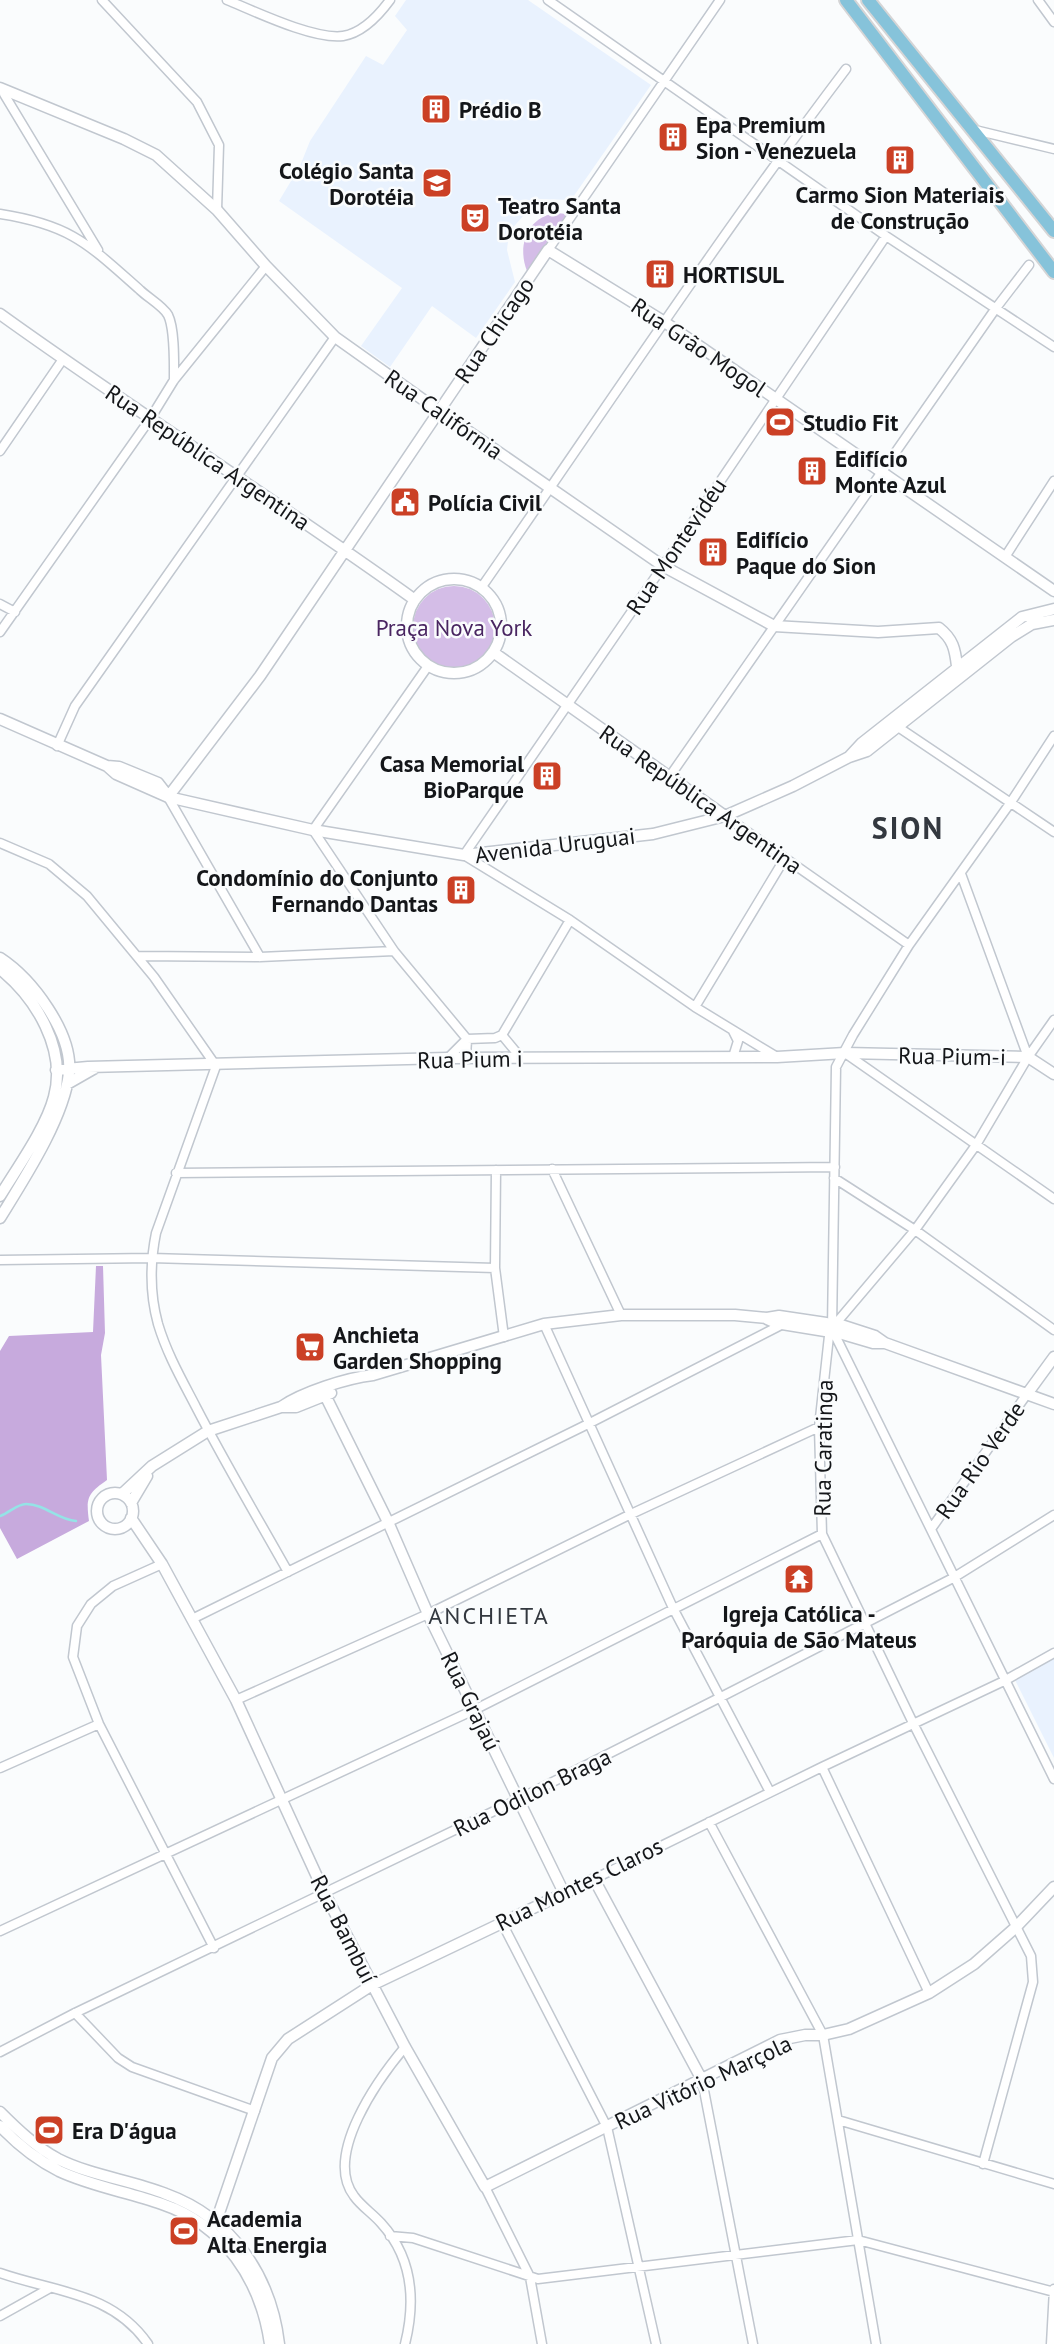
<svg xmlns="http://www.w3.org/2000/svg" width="1054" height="2344" font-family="'PT Sans',sans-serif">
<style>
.built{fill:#e9f2fe}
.green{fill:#d4bde7}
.forest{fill:#c7aadd}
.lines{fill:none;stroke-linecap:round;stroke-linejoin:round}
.stream{stroke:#95e3e6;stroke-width:2.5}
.minor-casing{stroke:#c1c7cf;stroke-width:11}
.tertiary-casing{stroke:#c1c7cf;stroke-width:13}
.primary-casing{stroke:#d5d5d6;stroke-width:16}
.minor{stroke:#fff;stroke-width:8}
.tertiary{stroke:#fff;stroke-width:10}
.primary{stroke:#86c3da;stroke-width:12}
.labels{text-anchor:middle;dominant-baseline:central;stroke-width:5;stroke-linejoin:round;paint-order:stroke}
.poi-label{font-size:23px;font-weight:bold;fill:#141619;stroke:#fafcfd;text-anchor:start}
.street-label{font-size:23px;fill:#141619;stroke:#fafcfd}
.park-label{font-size:23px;fill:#492561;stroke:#fafcfd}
.neighbourhood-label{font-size:24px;letter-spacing:2px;fill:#33383f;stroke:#fafcfd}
.district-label{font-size:30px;font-weight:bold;letter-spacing:2px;fill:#33383f;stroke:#fafcfd}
</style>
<rect width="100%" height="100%" fill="#fafcfd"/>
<path class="built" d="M406,0H528L651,85L571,200L538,199L509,232L507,250L515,282L476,338L432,306L390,367L361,346L402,288L279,201L300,166L310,141L366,56L383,65L407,30L395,16Z
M1054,1657V1758L1015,1680Z"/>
<path class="green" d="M556,213L567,214L527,271C517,246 527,217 556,213Z
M413 627a41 41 0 1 1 82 0a41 41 0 1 1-82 0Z"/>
<path class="forest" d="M96,1266H103L105,1333L101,1355L107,1480C87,1494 86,1498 89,1521L17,1559L0,1528V1351L9,1336L93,1332Z"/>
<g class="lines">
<path class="stream" d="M0,1516C9,1513 17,1504 26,1504C45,1504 58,1520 76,1521"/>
<g class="minor-casing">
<path id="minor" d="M102,0L197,102L219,145L217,210
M227,0C254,11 314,40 343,36C362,33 379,15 390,0
M548,0L886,236L1054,347
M1038,0L1054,22
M4,90V94L98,250
M975,130L1054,149
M0,214C71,225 88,244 140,290C147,297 163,306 168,315C175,329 174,364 174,380
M548,250L720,0
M0,451L63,359
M1005,557L1054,481
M481,588C602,414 718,238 846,69
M0,604L15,612
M0,632L150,419L174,380L266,266
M428,666L313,830L394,951L467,1039L466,1058
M898,727L1054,832
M57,746L75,706L335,337
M670,776L996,308L1029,265
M168,797L260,957
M725,816L909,945
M0,843L49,864L87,896L154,977L216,1066L156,1233C150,1263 150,1295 158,1324C167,1354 182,1380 196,1407C225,1463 257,1517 288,1572
M961,874L1028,1057
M138,956L260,957L394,951
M695,1007L785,858
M502,1035L521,1058
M467,1039L495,1038L502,1035L570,920
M845,1053L1054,1199
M733,1057L738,1041L733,1031
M777,1057L695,1007L570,920L464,855L663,566L886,236
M448,1058L467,1039
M552,1169L621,1315
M496,1170L495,1268L504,1337
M176,1173L835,1167
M834,1178L915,1230L1054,1330
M0,1260L151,1258L495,1268
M544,1324L673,1608L770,1792
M832,1328L915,1230L976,1145L1028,1057L1054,1020
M833,1331L1054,1779
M931,1529L1027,1394
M162,1564L113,1586L91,1604L77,1626L73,1657L99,1724L214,1948
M192,1619L588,1424L783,1324
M236,1700L428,1614L629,1515L819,1427
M822,1767L929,1993
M0,1768L99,1724
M709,1822L823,2035L876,2344
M594,1879L822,1767L1004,1681L1054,1653
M501,1921L607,2127L656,2344
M0,1931L476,1709L822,1534
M75,2013L118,2058L132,2067L255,2111
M405,2047C379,2078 323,2155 354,2196C361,2206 372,2213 381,2223C412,2257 416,2300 405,2344
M0,2052L75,2013L517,1800L719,1698L953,1578L1054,1515
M702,2080L753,2344
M838,2120L1054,2184
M983,2164L1033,1982L1031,1956L913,1723L822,1534L819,1427L829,1336L832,1328L836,1067L853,1035L909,945L1011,802L1054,736
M485,2187L530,2277L542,2344
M390,2236L413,2238L538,2279L858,2240L1054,2292
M0,2273C54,2292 112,2292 148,2344
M0,2316L50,2288
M1051,2344L1054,2289"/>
</g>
<g class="tertiary-casing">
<path id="tertiary" d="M0,88L124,139L156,155L217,210L266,266L335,337L439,411L663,566L774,626L878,632L939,628C953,639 955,649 957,666
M0,314C136,412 279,502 415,600
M407 626a47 47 0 1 1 94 0a47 47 0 1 1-94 0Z
M493,652L725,816
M0,719L107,766L119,767L158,783L168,796
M849,757L862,743L1022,617L1054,609
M107,766L116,774L168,797L313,830L464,855L653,834L725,816L793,786L849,757L867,751L1011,637L1032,624L1054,620
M168,797L260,676L548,250L663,321L1054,591
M0,958C32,979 73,1033 69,1073C64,1118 24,1179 0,1218
M0,969C36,998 67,1049 54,1097C46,1128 17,1168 0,1196
M56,1070L88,1067L448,1058L777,1057L845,1053L1028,1057L1054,1074
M67,1084L95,1068
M767,1319L776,1323L825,1331L841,1325L875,1336L885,1343L1054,1404
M1027,1394L1054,1357
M325,1395L388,1522L428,1614L564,1893
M281,1407C303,1392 347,1378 373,1375L544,1324L621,1315H735L767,1318L779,1316L826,1323L839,1333L873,1343H885
M97 1511a18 18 0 1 1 36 0a18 18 0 1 1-36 0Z
M122,1494L152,1466L208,1431L281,1407H296L331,1393
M131,1503L147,1476
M131,1518L162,1564L236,1700L325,1894L405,2047L485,2187L780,2040L805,2035H823L849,2029L929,1993L974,1964L1015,1928L1054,1887
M0,2112C18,2130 36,2147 58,2159C92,2176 131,2180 166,2194C232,2218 271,2276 279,2344
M0,2126C17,2144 37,2160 59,2171C91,2186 128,2192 162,2204C224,2225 261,2280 270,2344
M216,2222L272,2058L288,2039L372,1985L594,1879L702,2080"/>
</g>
<g class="primary-casing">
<path id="primary" d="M846,0L1054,272
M868,0L1054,231"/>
</g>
<use href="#minor" class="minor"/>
<use href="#tertiary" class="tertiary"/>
<use href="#primary" class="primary"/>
</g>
<defs>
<g id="building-square" transform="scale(1.575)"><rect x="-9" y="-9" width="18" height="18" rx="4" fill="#cb4025" stroke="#fafcfd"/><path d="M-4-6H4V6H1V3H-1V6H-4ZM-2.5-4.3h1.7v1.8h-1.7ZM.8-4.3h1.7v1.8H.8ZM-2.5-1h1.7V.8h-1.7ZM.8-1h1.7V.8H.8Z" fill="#fff"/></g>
<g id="school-square" transform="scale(1.575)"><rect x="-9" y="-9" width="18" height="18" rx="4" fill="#cb4025" stroke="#fafcfd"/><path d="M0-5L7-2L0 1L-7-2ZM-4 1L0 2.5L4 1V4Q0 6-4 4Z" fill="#fff"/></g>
<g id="theatre-square" transform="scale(1.575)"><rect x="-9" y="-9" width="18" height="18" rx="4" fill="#cb4025" stroke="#fafcfd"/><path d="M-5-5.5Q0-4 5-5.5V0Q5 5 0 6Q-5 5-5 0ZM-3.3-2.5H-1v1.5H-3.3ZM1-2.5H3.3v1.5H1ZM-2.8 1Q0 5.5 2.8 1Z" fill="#fff"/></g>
<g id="stadium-square" transform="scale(1.575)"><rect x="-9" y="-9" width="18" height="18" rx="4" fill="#cb4025" stroke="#fafcfd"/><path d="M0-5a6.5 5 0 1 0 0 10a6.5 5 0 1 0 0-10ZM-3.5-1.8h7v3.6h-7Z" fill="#fff"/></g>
<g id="civic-square" transform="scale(1.575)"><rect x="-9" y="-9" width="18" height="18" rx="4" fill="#cb4025" stroke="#fafcfd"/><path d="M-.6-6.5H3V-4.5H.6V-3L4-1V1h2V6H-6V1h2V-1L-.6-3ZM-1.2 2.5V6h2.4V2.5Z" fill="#fff"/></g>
<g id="supermarket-square" transform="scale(1.575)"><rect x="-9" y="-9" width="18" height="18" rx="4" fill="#cb4025" stroke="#fafcfd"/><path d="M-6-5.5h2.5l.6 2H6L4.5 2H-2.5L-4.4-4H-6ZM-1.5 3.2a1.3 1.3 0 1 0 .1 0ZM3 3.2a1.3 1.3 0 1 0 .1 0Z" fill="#fff"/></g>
<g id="temple-square" transform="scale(1.575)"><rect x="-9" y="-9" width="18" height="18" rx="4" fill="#cb4025" stroke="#fafcfd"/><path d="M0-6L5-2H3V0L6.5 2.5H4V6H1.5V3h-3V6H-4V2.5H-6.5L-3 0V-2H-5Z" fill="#fff"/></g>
</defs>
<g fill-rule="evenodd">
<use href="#building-square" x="436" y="109"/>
<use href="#building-square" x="673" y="137"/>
<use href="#building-square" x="900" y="160"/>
<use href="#school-square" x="437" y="183"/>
<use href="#theatre-square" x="475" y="218"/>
<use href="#building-square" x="660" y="274"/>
<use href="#stadium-square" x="780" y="422"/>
<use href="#building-square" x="812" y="471"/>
<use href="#civic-square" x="405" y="502"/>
<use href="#building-square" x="713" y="552"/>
<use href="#building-square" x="547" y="776"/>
<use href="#building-square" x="461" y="890"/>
<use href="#supermarket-square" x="310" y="1347"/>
<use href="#temple-square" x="799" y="1579"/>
<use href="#stadium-square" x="49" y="2130"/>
<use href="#stadium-square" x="184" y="2231"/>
</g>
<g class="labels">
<g class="poi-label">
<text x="459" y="109">Prédio B</text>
<text x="696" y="124">Epa Premium<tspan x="696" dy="26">Sion - Venezuela</tspan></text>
<text x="414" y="170" text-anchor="end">Colégio Santa<tspan x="414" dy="26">Dorotéia</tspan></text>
<text x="900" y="194" text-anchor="middle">Carmo Sion Materiais<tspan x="900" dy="26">de Construção</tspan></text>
<text x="498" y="205">Teatro Santa<tspan x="498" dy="26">Dorotéia</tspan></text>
<text x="683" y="274">HORTISUL</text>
<text x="803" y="422">Studio Fit</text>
<text x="835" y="458">Edifício<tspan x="835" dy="26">Monte Azul</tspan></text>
<text x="428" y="502">Polícia Civil</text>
<text x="736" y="539">Edifício<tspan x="736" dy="26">Paque do Sion</tspan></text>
<text x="524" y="763" text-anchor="end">Casa Memorial<tspan x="524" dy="26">BioParque</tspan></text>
<text x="438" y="877" text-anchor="end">Condomínio do Conjunto<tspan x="438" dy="26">Fernando Dantas</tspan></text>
<text x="333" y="1334">Anchieta<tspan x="333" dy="26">Garden Shopping</tspan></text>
<text x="799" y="1613" text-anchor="middle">Igreja Católica -<tspan x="799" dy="26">Paróquia de São Mateus</tspan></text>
<text x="72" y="2130">Era D'água</text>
<text x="207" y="2218">Academia<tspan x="207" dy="26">Alta Energia</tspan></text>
</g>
<g class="street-label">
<text transform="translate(494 330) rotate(-56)">Rua Chicago</text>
<text transform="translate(699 347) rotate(34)">Rua Grão Mogol</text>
<text transform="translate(444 414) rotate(35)">Rua Califórnia</text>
<text transform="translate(208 457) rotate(34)">Rua República Argentina</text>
<text transform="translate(676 546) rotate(-56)">Rua Montevidéu</text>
<text transform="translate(701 799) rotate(35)">Rua República Argentina</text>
<text transform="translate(555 845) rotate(-7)">Avenida Uruguai</text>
<text transform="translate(952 1056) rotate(1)">Rua Pium-i</text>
<text transform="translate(470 1059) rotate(-1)">Rua Pium i</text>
<text transform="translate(823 1448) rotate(-89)">Rua Caratinga</text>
<text transform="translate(980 1460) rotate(-55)">Rua Rio Verde</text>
<text transform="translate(471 1701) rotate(64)">Rua Grajaú</text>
<text transform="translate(532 1792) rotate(-26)">Rua Odilon Braga</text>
<text transform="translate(579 1884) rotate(-26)">Rua Montes Claros</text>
<text transform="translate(344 1929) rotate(63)">Rua Bambuí</text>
<text transform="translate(703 2082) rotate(-25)">Rua Vitório Marçola</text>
</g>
<g class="park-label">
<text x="454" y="627">Praça Nova York</text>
</g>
<g class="neighbourhood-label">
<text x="489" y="1615">ANCHIETA</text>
</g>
<g class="district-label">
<text x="908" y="827">SION</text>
</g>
</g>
</svg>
